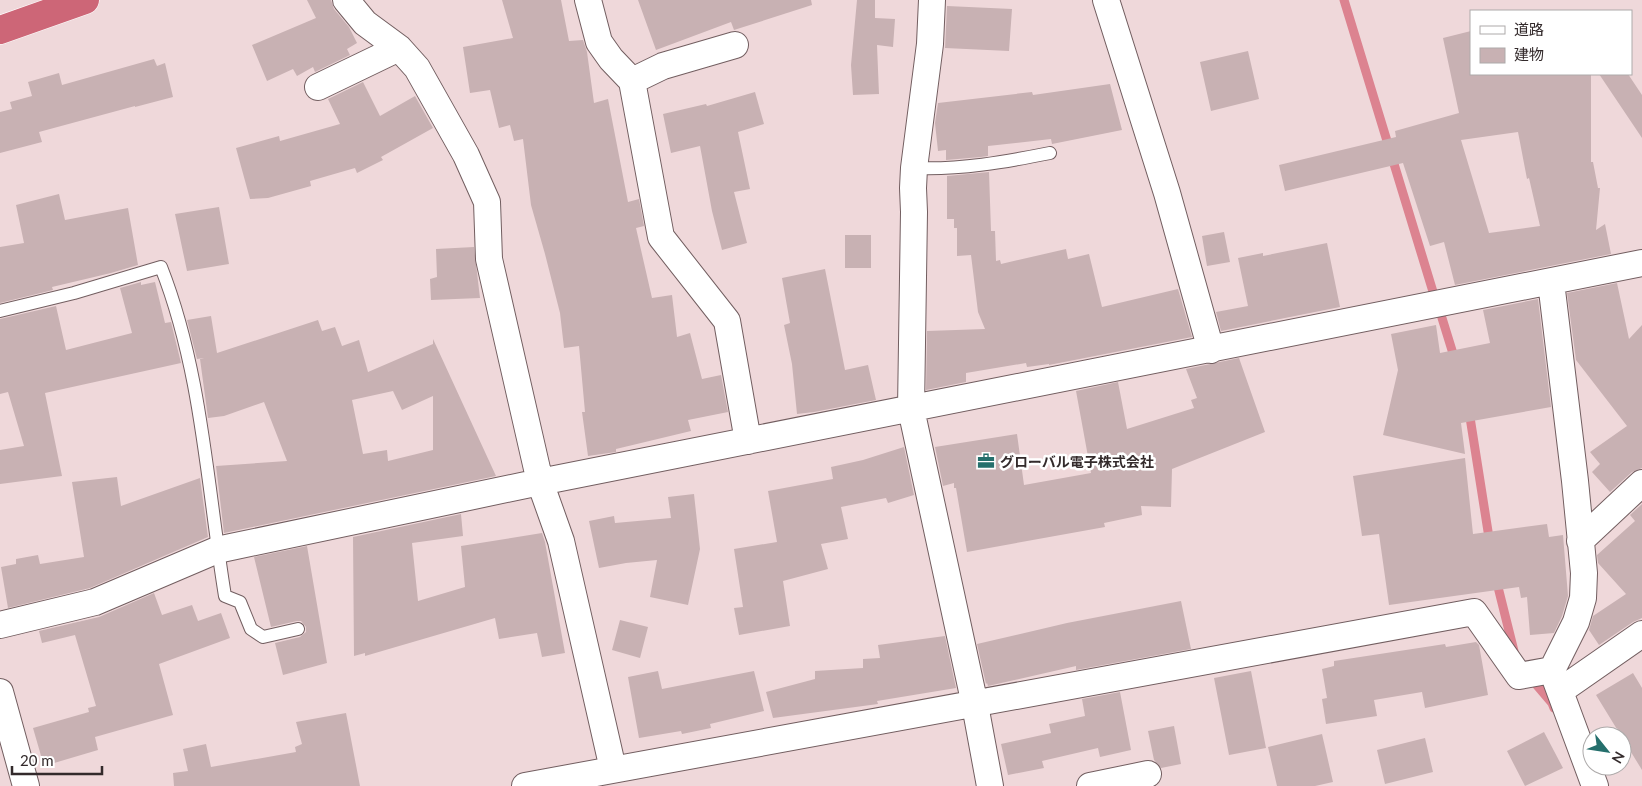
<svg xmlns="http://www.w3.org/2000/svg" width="1642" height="786" font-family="Lato,'Noto Sans JP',sans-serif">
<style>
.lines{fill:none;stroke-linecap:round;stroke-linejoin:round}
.stream{stroke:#dc8390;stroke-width:9}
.building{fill:#c8b1b3;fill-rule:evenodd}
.lane-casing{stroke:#725e60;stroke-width:14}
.street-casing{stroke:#725e60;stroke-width:28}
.highway-casing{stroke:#fff;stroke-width:29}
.lane{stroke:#fff;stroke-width:12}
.street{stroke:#fff;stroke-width:26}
.highway{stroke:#cd6677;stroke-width:28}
.labels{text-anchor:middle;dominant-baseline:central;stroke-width:5;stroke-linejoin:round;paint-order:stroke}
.poi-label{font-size:14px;font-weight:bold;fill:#332a2b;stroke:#fff;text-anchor:start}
</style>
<rect width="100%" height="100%" fill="#efd8da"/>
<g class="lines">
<path class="stream" d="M1344,0L1434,295
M1442,318L1455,360
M1469,411L1490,544
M1496,579L1514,651
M1535,683L1552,703L1554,708"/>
</g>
<path class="building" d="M307,0H331L334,9L349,27L357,43L347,49L350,55L315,72L313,67L297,76L293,69L267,81L252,45L316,18Z
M502,0H561L569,41L583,40L587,52L594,103L608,99L628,202L639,199L644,226L636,228L652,298L672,295L677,337L690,333L702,379L721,375L728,412L688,420L691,431L616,449V452L588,456L582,412H585L579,346L564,348L560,313L545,254L531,205L523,139L514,141L510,125L499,128L490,90L470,93L463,47L513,38Z
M638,0H811L812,5L734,30L731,22L656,50Z
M857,0H875V18L895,19L893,47L877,45L879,94L853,95L851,65Z
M947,6L1012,9L1009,51L945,48Z
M1471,31V74H1591V162H1593L1598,188H1600L1596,230L1605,224L1611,254L1455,285L1444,242L1430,246L1403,163L1285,191L1279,165L1396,137L1395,131L1459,113L1443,38ZM1518,132L1527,179L1529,178L1540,226L1489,233L1461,140Z
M1248,51L1259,99L1211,111L1200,62Z
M154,59L157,66L165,63L173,97L135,107V106L39,132L42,142L0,153V112L12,109L10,102L32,96L28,82L59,73L62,85Z
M1599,74H1628L1642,95V138Z
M363,82L380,116L415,96L433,128L381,157L383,160L357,173L355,168L310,181L311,186L268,198L250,199L236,148L279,136L280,141L340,124L328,99Z
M1110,84L1122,130L1052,144L1051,139L988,146V156L981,157L946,160V150L938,151L935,123L938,103L1032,92L1033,95Z
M755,92L764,124L738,132L750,189L734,192L747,243L722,250L712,211L700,146L671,153L663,114L706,104L707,106Z
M989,172L991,231H995L996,261L1000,260L1001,264L1066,249L1068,259L1089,254L1102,307L1178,289L1192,337L1049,365V364L1027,367L1026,363L966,373V382L926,390L927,331L985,329L978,312L971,255L957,256V228H954V219H947V176Z
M59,194L65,220L128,208L138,265L111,273L52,287L53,290L0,303V247L24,243L16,205Z
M219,207L229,264L187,271L175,214Z
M1224,232L1230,262L1207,266L1202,236Z
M845,235H871V268H845Z
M1327,243L1340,307L1221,331L1216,312L1248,306L1238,258L1263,253V256Z
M474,247L480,298L431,300L430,279L437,277L436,249Z
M825,269L845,370L868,365L876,400L814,412L797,414L792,364L784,325L790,323L782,278Z
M141,282V285L155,282L165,323L171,322L181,363L45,393L62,476L0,484V450L24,446L8,392L0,394V319L56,306L66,350L132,333L120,288Z
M1617,283L1629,339L1642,325V468L1632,472L1610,492L1592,472L1600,464L1590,452L1627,426L1576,360L1567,293Z
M1538,299L1551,407L1461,423L1465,454L1383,435L1398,370L1391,334L1436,325L1440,353L1490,343L1483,310Z
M211,316L217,353L318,320L322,331L335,327L342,346L359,340L368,372L433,344V339L496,476L224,533L216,466L287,461L264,402L224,416L208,418L200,359L204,358L197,359L187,320ZM393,391L402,410L433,396V450L388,461L387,450L363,454L352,400Z
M1239,358L1265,432L1172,469L1171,507L1141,506L1142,515L1104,523L1105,527L967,552L956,488H954V483L943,486L935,447L1017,434L1024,485L1091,473L1076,391L1118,382L1127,429L1194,408L1191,400L1197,398L1186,369Z
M904,447L914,495L888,503L886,498L841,507L848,539L821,544L828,569L783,581L790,626L739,635L734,608L743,607L734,549L777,542L768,491L833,479L831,467L863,460Z
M1465,458L1473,534L1547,524L1549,537L1563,535L1568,596L1562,616L1554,633L1530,635L1527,597L1521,598L1519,587L1389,605L1379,534L1362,536L1353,476Z
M117,477L121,506L200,478L208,537L90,588L8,608L1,567L16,564V559L38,555L40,564L84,557L72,482Z
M694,494L700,549L688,605L650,597L657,560L626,563L599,568L589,521L614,516L615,523L671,518L668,497Z
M1642,504V618L1633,622L1599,645L1589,630L1593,616L1626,594L1598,563L1597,555L1635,521L1630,515Z
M461,514L463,536L412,543L418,601L465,587L461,546L542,533L545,542L565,653L542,657L537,633L499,639L495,618L365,656V653L354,656L353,537Z
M307,546L327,663L283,675L275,643L300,637L306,632V627L301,621H297L271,627L254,557Z
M154,593L162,615L192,605L198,621L221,613L230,638L159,664L173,715L95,737L98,750L44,766L33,728L89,712L88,708L96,706L75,635L42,643L39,631L99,617Z
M1181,601L1191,649L1076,670V666L988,686L987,683L986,684L977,644L1067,623Z
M620,620L648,627L640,658L612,650Z
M945,636L956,688L877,701L878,704L773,718L766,692L815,679V671L863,668V659L880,658L878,645Z
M1476,642L1479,645L1488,695L1425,708L1422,692L1374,700L1377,716L1326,724L1322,699L1327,698L1322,669L1334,666V661L1445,644L1446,647Z
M658,671L662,689L754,671L764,711L710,724L711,728L682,734L681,731L639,738L628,677Z
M1251,671L1266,748L1229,755L1214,678Z
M1633,673L1642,688V770L1596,695Z
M1120,692L1131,750L1100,757L1098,748L1042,761L1044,768L1008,775L1001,744L1051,733L1049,724L1085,716L1082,699Z
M346,713L360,786H174L173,773L188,771L183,749L206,744L211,767L296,752L295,747L302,744L296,722Z
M1174,726L1181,764L1161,768L1154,760L1148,731Z
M1544,732L1563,768L1525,786L1507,751Z
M1322,734L1333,782L1315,786H1277L1268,747Z
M1425,738L1433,772L1385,784L1377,750Z"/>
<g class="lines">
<g class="lane-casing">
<path id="lane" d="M914,168C960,170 1005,162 1050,153
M0,311L74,293L161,267C202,371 207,486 225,596L240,602L251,629L263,637L298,629"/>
</g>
<g class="street-casing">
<path id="street" d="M346,0L365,23L399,48L417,68L466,155L487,202L489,259L540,482L561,541L613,769
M588,0L599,42L611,59L632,81L661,237L727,321L748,441
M932,0L930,44L914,168L913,188L914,212L911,409L975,705L990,786
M1106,0L1167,193L1211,350
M632,81L663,66L735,45
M318,87L399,48
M1551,282L1575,481L1584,573L1583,598L1576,622L1552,670L1595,786
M1580,541L1642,483
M0,625L95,602L217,550L231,547L540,482L1642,263
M1560,691L1642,634
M0,692L26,786
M525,786L1474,612L1519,676L1552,670
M1090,786L1148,774"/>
</g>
<g class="highway-casing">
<path id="highway" d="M0,30L85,0"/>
</g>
<use href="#lane" class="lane"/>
<use href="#street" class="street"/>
<use href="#highway" class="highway"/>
</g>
<defs>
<g id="office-bare" transform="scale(1.35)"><path d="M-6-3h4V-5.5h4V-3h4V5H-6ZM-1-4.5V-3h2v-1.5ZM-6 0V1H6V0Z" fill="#256f6c" stroke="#fff" stroke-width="2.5" paint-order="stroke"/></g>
</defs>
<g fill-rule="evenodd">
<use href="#office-bare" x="986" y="461"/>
</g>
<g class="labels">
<g class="poi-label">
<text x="1000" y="461">グローバル電子株式会社</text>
</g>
</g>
<rect x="1470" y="10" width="162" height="65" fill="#ffffff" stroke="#adaaaa"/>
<rect x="1480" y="26" width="25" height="8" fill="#ffffff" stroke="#adaaaa"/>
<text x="1514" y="35" font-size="15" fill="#332a2b">道路</text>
<rect x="1480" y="48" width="25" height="15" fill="#c8b1b3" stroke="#adaaaa"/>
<text x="1514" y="60" font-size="15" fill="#332a2b">建物</text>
<g transform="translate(1607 751) rotate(120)"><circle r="24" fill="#ffffff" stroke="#adaaaa"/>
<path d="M0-4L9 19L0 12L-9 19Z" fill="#256f6c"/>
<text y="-8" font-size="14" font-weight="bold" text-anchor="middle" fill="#332a2b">N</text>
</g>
<path d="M12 766v8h90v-8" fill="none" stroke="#332a2b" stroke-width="2.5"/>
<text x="20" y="766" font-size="15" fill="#332a2b" stroke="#ffffff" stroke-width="4" paint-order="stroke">20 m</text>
</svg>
